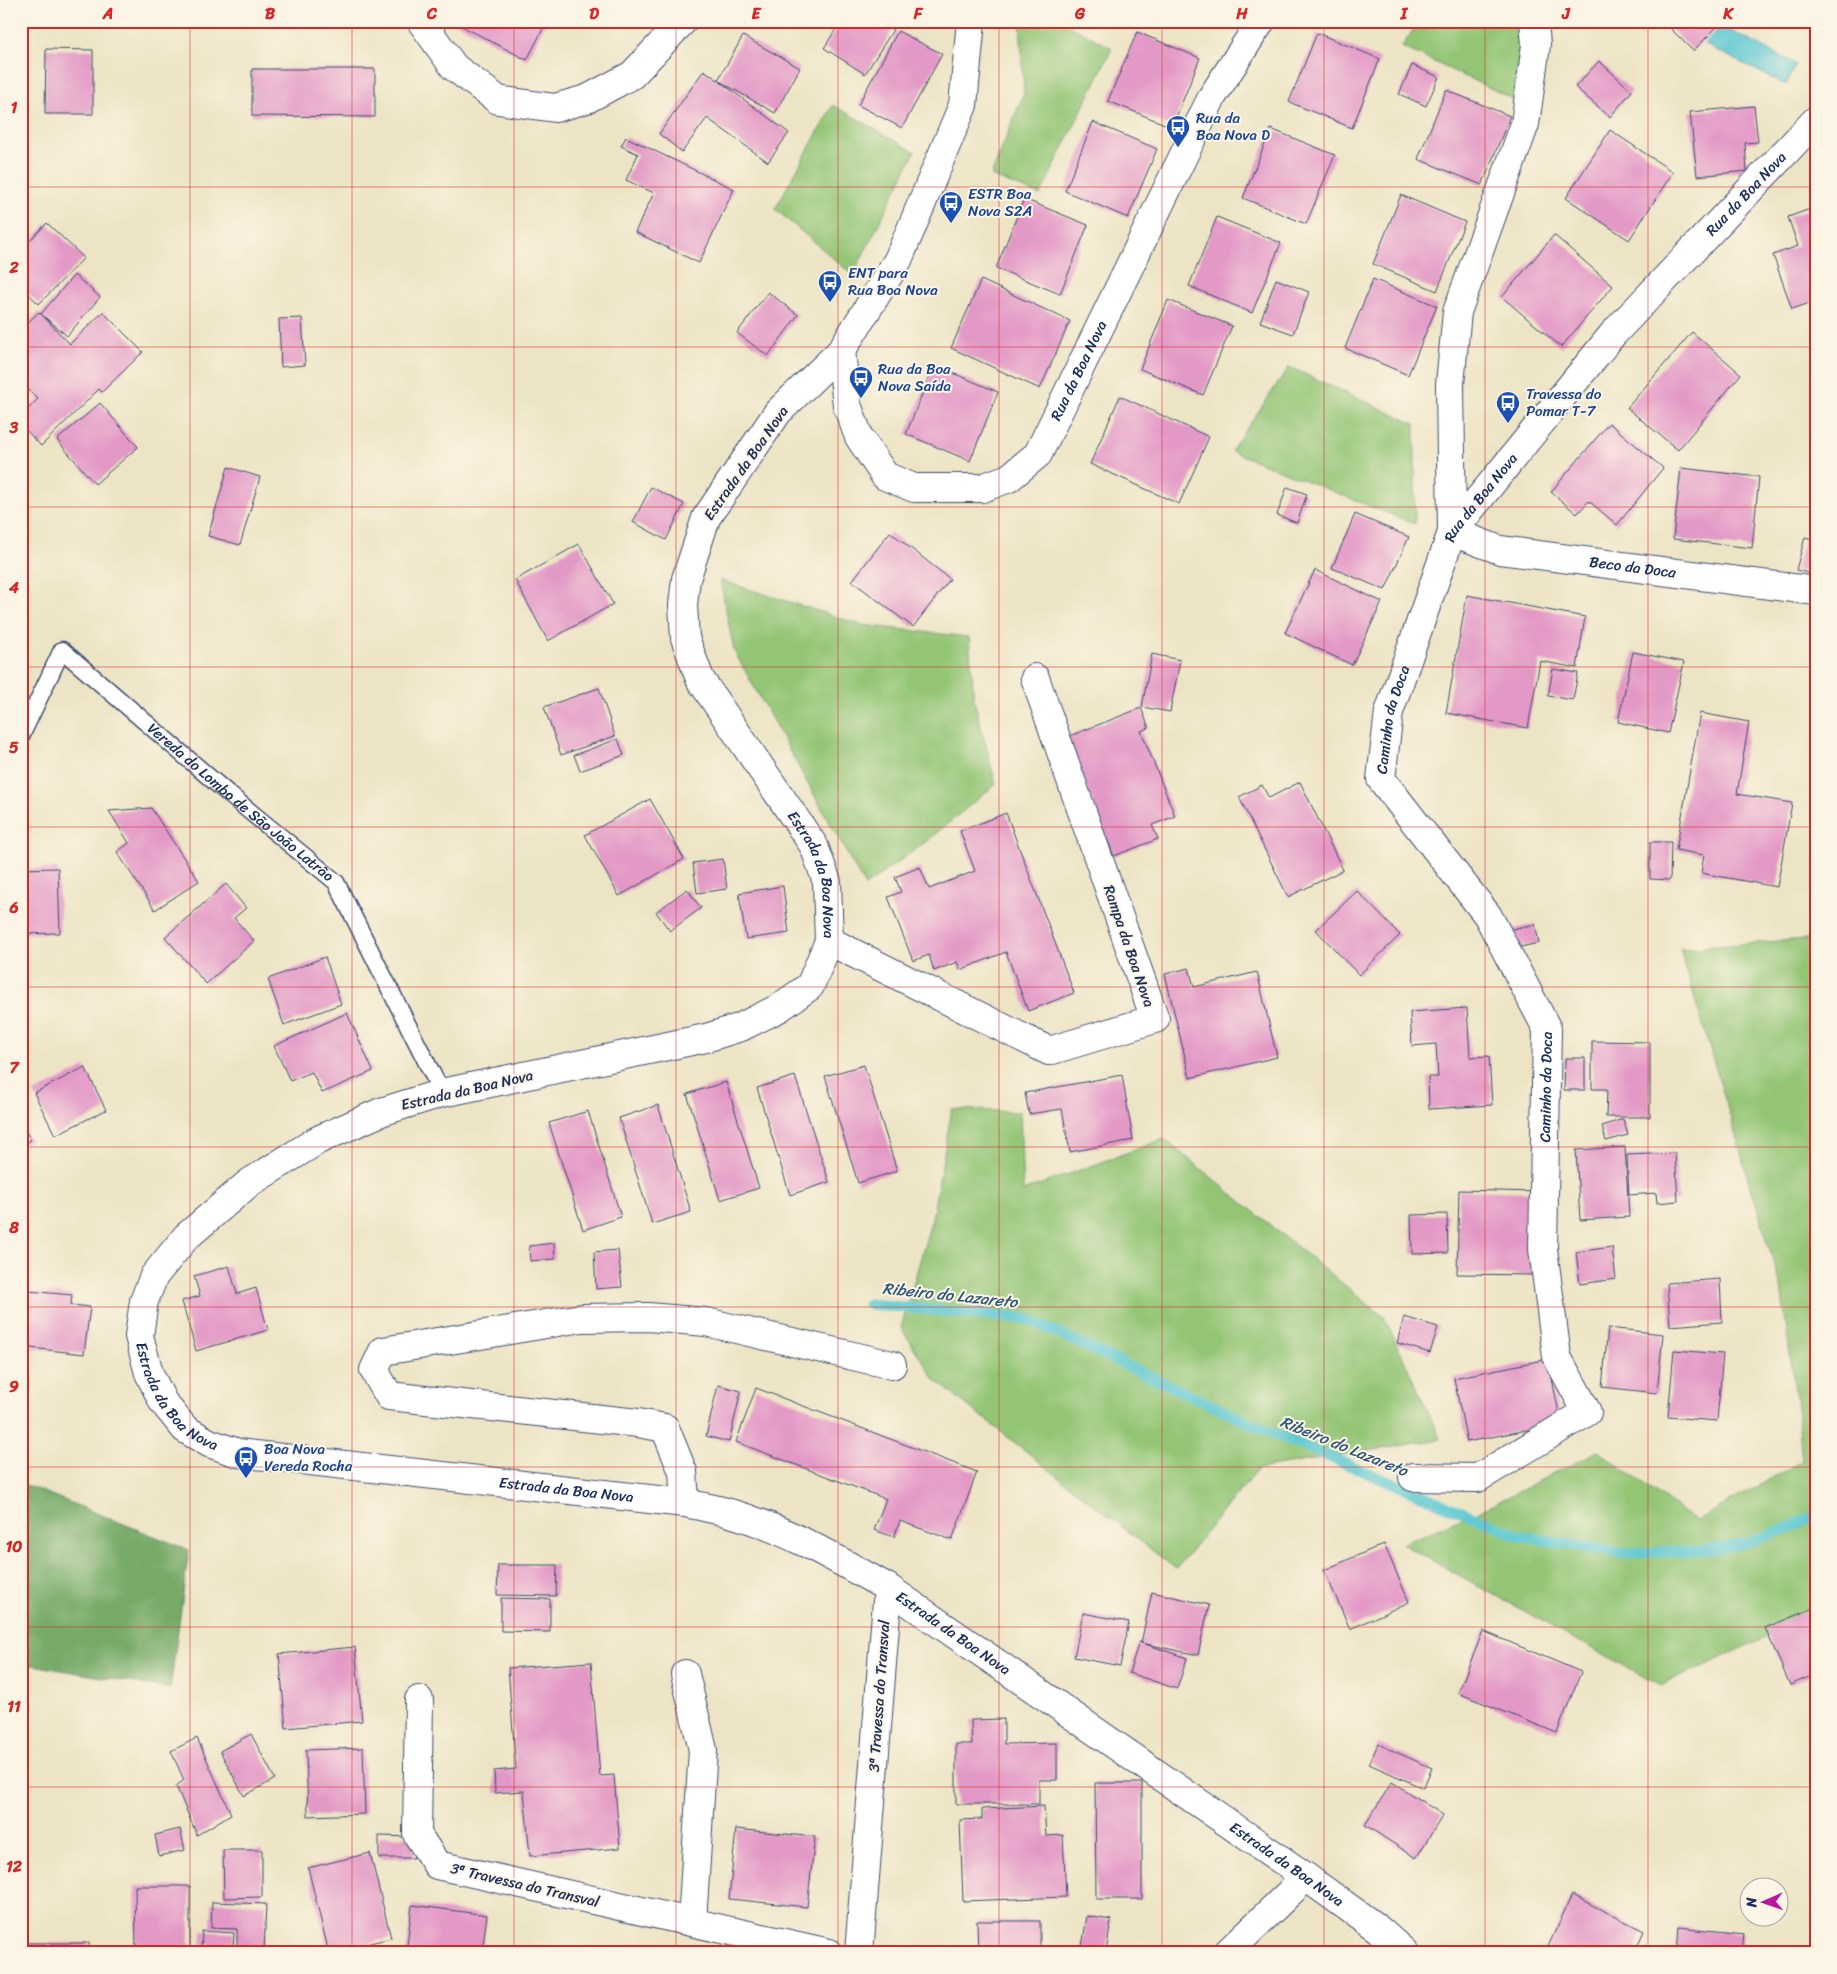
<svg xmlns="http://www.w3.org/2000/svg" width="1837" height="1974" font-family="Sriracha,sans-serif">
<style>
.green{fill:#93c575;stroke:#577a6a}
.forest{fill:#76aa66;stroke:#486c62}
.water{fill:#5bc8d2;stroke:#3b7c98}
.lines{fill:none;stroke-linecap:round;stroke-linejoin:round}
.stream{stroke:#5bc8d2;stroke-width:11}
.building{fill:#e399c6}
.lane-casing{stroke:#3a4a6d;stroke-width:19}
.street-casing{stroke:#3a4a6d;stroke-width:30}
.secondary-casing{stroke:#3a4a6d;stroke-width:30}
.lane{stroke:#fff;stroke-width:16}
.street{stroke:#fff;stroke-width:28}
.secondary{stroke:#fff;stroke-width:28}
.grid{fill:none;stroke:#d62828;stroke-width:1;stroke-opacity:0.55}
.labels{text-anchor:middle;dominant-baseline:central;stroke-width:4;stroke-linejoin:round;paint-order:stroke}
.transit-label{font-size:15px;fill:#164399;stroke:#fcf5e5;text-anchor:start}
.street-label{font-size:15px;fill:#1b2f5e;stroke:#fcf5e5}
.water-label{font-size:16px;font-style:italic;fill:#2b557b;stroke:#fcf5e5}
.neatline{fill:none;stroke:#d62828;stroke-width:2}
.grid-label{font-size:16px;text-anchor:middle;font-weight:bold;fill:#d62828}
</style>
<rect width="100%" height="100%" fill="#fcf5e5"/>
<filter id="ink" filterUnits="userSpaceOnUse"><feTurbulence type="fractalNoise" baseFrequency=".02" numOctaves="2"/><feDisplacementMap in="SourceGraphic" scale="10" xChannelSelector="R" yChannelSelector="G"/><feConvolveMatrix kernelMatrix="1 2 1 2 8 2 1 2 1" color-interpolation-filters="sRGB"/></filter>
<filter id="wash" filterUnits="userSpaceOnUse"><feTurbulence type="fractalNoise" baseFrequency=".0096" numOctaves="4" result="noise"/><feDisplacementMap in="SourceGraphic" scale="20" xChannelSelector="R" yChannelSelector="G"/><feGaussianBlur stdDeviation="1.12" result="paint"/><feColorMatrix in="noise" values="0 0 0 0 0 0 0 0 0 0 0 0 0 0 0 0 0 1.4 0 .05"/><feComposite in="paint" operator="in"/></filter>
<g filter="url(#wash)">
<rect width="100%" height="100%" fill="#ede4c5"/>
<path class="green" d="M1020,21H1060L1112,48L1040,195L991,176L1024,93Z
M1419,21H1522L1523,41L1513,99L1402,47Z
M833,105L915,152L853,275L775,209Z
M1289,367L1415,424V524L1231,451Z
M720,580L862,625L969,637L974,700L996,784L923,844L865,886L734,651Z
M1816,938V1613L1661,1686L1402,1544L1484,1509L1598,1451L1696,1521L1802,1461L1797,1406L1781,1287L1680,949Z
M952,1109L1020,1112L1023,1191L1164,1139L1384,1317L1441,1439L1258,1469L1176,1569L935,1380L901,1328L932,1218Z"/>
<path class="forest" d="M21,1483L189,1550L170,1689L21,1663Z"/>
<path class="water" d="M1721,26L1796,64L1786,85L1704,44Z"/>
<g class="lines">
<path class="stream" d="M869,1304L1027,1319L1269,1432L1520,1536L1619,1553L1686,1552L1746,1544L1816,1516"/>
</g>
<g id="blocks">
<path class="building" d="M452,21H547L527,60Z
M841,21H879L893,30L865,74L824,48Z
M1663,21H1723L1693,51Z
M898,31L942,54L902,128L858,105Z
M1137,32L1200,58L1172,127L1108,101Z
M1317,33L1380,59L1352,128L1289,102Z
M743,36L800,68L775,113L719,81L789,133L768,162L707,118L682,152L659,134L704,70L718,80Z
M46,49L93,50V114H45Z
M1599,61L1632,91L1610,117L1575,87Z
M1412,65L1439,77L1426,106L1399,94Z
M252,69H375V117L252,116Z
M1446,90L1510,116L1482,185L1418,159Z
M1754,106L1758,142L1745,143L1747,171L1697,176L1690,112Z
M1093,122L1157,149L1128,218L1065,191Z
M1271,129L1335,155L1306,224L1243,198Z
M1610,130L1673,172L1629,240L1566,198Z
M626,137L734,189L699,263L635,232L654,193L626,180L638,154L621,146Z
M1401,195L1465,222L1437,291L1373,264Z
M1024,199L1088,225L1060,294L996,268Z
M1816,207V301L1792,309L1773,255L1798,246L1788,217Z
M1217,217L1281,243L1252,313L1189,286Z
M47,223L84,258L39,304L21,287V250Z
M1554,235L1613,286L1561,347L1502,297Z
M74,275L100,297L67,336L41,314Z
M1276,279L1309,292L1293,334L1260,322Z
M1373,279L1437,306L1408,375L1345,348Z
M981,280L1070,321L1040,389L951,348Z
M768,292L798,315L768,356L737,333Z
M1168,300L1232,326L1203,395L1140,369Z
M39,312L70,344L103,312L143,352L102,392L99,389L41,446L21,425V416L38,399L21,382V329Z
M302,318L305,365L281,367L279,319Z
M1692,332L1741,374L1678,450L1627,408Z
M934,365L998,392L970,461L906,434Z
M1120,396L1209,437L1179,504L1090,464Z
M100,403L138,447L95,484L57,440Z
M1609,423L1663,468L1617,525L1589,501L1577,514L1551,492Z
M228,467L260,477L240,545L208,536Z
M1681,468L1759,477L1752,548L1673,539Z
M651,487L684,504L666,540L633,522Z
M1287,487L1307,494L1297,523L1277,515Z
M1355,514L1409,537L1385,590L1332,568Z
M890,532L950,579L913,627L852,581Z
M1805,537L1816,540V575L1796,570Z
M579,544L613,604L548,641L515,580Z
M1315,570L1382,602L1352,665L1285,633Z
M1467,595L1585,617L1577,668L1540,661L1528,728L1446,713Z
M1633,652L1684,662L1668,733L1618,722Z
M1152,654L1180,660L1170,712L1142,707Z
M1553,669L1578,673L1573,700L1548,696Z
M599,688L615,736L561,755L544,707Z
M1141,708L1149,728L1141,731L1175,816L1152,825L1158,839L1114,856L1067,737Z
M1700,713L1749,722L1737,794L1792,803L1777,887L1701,873L1704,855L1676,850Z
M618,739L624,755L580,771L574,755Z
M1300,782L1343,870L1288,897L1239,797L1262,785L1269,798Z
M650,799L684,859L619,896L585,835Z
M151,808L199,881L155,910L117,852L129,843L109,811Z
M1006,813L1074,993L1028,1011L1006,952L960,970L957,962L934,971L929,955L913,961L888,897L901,892L895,877L920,867L929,889L975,871L960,831Z
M1650,842H1671L1670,880L1650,879Z
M723,859L727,889L697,893L693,863Z
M58,868L60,933L21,934V869Z
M226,884L246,908L234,918L254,941L206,984L165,937Z
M783,886L789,933L746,939L739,893Z
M687,889L701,908L670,931L656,912Z
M1357,891L1400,935L1359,975L1316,930Z
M1535,924L1539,943L1511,949L1508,930Z
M325,957L341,1004L284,1025L268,979Z
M1189,968L1194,987L1257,972L1277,1057L1190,1078L1165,974Z
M1467,1008L1470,1057L1489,1056L1492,1105L1429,1109L1428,1077H1438L1436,1044L1412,1046L1410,1012Z
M347,1013L373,1071L322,1093L312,1072L290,1081L274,1046Z
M1592,1041L1650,1042V1117H1606L1607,1089H1592Z
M1565,1058H1585V1090H1564Z
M864,1065L897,1171L858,1183L825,1076Z
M85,1067L106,1110L55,1135L34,1093Z
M1122,1075L1133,1140L1070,1152L1062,1109L1029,1114L1025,1093Z
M795,1076L829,1182L790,1195L757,1088Z
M726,1082L759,1188L720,1200L687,1094Z
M658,1105L691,1212L652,1224L619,1118Z
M588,1111L621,1217L583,1230L549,1123Z
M1623,1119L1628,1135L1606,1141L1602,1126Z
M21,1124L31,1140L21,1146Z
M1625,1147L1629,1217L1580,1220L1576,1150Z
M1675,1153L1678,1201L1657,1203L1656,1193L1629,1195L1627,1155Z
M1459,1190L1537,1192L1536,1275L1457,1274Z
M1447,1214L1448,1253L1412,1254L1411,1215Z
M554,1243L555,1259L530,1261L529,1246Z
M1612,1247L1616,1279L1580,1284L1576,1252Z
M618,1250L622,1287L596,1289L594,1252Z
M229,1266L237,1294L256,1288L268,1330L196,1351L182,1301L200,1296L194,1276Z
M1720,1279L1722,1322L1670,1326L1667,1283Z
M28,1291L72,1295L71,1305L90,1307L84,1354L22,1347Z
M1404,1317L1438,1327L1430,1353L1397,1343Z
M1608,1328L1663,1334L1657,1393L1602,1387Z
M1674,1350L1723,1354L1717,1421L1668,1417Z
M1548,1359L1561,1423L1467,1442L1454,1378Z
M718,1385L741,1391L729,1442L706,1436Z
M756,1388L977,1472L952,1540L900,1521L894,1537L874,1530L886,1499L736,1442Z
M1384,1544L1409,1602L1350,1629L1324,1570Z
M498,1565H557L556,1596L497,1595Z
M1152,1592L1209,1605L1198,1655L1141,1643Z
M501,1598L550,1599V1632L501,1631Z
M1816,1607V1674L1790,1685L1765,1628Z
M1083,1613L1129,1622L1120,1666L1074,1657Z
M1483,1631L1581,1672L1557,1733L1458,1693Z
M1139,1642L1187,1658L1177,1689L1129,1673Z
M355,1647L362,1721L286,1728L279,1654Z
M591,1662L600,1776L614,1775L620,1848L530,1856L524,1791L495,1793L494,1771L516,1769L508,1668Z
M1004,1719V1744L1057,1743V1780H1039V1804H956V1744H972L971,1720Z
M251,1734L275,1779L244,1796L220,1751Z
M197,1738L231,1814L197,1835L176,1786L184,1780L171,1751Z
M1378,1744L1432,1768L1423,1788L1369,1764Z
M363,1748L365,1814L308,1816L306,1750Z
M1392,1782L1443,1815L1416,1858L1365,1825Z
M1095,1783H1142V1899H1096Z
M1044,1806L1046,1836L1063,1835L1066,1897L963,1901L960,1820L982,1819V1809Z
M180,1829L185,1850L159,1856L155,1835Z
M736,1829L815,1837L807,1907L729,1899Z
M379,1836L415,1837L414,1858H379Z
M223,1850H262V1897L224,1898Z
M370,1853L391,1938L329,1953L308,1868Z
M135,1886H190V1953H136Z
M1816,1886V1902H1815L1811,1887Z
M1572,1895L1644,1931L1634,1953H1545Z
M212,1902L266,1904L264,1953H237V1929L211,1928Z
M412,1905L487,1915L482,1953H406Z
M1087,1916L1111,1920L1106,1953H1081Z
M977,1921H1040V1953H978Z
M1679,1927L1744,1934L1742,1953H1677Z
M202,1931L234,1933L233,1953H201Z
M28,1943H89V1953H28Z
M571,1950L585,1952V1953H571Z"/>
</g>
</g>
<g filter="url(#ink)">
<use href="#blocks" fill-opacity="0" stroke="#3a4a6d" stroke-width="1"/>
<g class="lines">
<g class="lane-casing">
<g id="lane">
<path id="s1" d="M21,736L62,650L231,796L336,882L442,1093"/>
</g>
</g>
<g class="street-casing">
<g id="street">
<path d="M421,21L454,67L498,100L555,108L587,99L632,75L683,21"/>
<path id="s2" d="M841,351L847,405L859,437L885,476L914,488H982L1009,478L1038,454L1212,97L1261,21"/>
<path d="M1452,532L1450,384L1457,312L1525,124L1536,45L1534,21"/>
<path id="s3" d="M1452,532L1500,550L1816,591"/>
<path d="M829,941L1049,1051L1155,1019L1035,678"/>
<path id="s4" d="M1413,1477L1478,1478L1587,1412L1557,1357L1543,1249L1547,1029L1488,916L1381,779L1389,712L1452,532L1613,334L1816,120"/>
<path d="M685,1503L683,1472L665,1428L638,1423L389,1396L374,1370L383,1351L582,1318L648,1317L706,1322L892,1365"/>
<path d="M685,1674L703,1750L692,1922"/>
<path d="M419,1700L417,1834L437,1865L829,1953"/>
<path d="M859,1953L888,1588"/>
<path d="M1227,1953L1306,1877"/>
</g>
</g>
<g class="secondary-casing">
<g id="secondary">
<path id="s5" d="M971,21L963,105L898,260L841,351L778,412L706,518L686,579L683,605L685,638L700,679L814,846L827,882L829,941L810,986L779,1008L741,1027L706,1038L442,1093L381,1112L318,1140L249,1183L186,1237L154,1276L144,1301L139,1336L149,1373L163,1402L185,1429L209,1443L238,1453L685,1503C700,1506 715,1509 730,1513C786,1529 837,1559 888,1588L1306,1877L1378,1929L1405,1953"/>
</g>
</g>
<use href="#lane" class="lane"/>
<use href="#street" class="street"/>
<use href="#secondary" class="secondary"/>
</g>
</g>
<path class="grid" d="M190,21V1953M352,21V1953M514,21V1953M676,21V1953M838,21V1953M999,21V1953M1162,21V1953M1324,21V1953M1485,21V1953M1648,21V1953M21,187H1816M21,347H1816M21,507H1816M21,667H1816M21,827H1816M21,987H1816M21,1147H1816M21,1307H1816M21,1467H1816M21,1627H1816M21,1787H1816"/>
<defs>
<g id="bus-pin" transform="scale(1.25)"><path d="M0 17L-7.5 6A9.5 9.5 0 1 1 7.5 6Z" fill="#1a4fb4" stroke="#fcf5e5"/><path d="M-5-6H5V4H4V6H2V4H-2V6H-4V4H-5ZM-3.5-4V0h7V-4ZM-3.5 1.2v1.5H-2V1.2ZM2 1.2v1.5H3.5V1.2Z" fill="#fff"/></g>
</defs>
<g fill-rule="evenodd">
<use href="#bus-pin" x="1178" y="127"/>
<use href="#bus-pin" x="951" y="203"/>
<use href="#bus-pin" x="830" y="282"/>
<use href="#bus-pin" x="861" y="378"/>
<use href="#bus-pin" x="1508" y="403"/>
<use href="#bus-pin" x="246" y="1458"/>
</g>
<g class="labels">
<g class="transit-label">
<text x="1196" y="118">Rua da<tspan x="1196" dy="17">Boa Nova D</tspan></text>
<text x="968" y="194">ESTR Boa<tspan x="968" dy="17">Nova S2A</tspan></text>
<text x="848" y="273">ENT para<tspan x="848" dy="17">Rua Boa Nova</tspan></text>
<text x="878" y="369">Rua da Boa<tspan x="878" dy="17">Nova Saída</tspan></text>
<text x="1526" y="394">Travessa do<tspan x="1526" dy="17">Pomar T-7</tspan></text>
<text x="264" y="1449">Boa Nova<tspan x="264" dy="17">Vereda Rocha</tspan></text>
</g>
<g class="street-label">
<text stroke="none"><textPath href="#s4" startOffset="1592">Rua da Boa Nova</textPath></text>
<text stroke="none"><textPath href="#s2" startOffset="394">Rua da Boa Nova</textPath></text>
<text transform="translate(746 463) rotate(-55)">Estrada da Boa Nova</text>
<text stroke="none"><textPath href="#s4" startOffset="1188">Rua da Boa Nova</textPath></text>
<text stroke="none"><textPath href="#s3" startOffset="185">Beco da Doca</textPath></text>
<text stroke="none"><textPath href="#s4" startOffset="946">Caminho da Doca</textPath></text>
<text stroke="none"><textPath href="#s1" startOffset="330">Vereda do Lombo de São João Latrão</textPath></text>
<text stroke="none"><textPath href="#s5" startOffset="972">Estrada da Boa Nova</textPath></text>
<text transform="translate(1129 946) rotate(71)">Rampa da Boa Nova</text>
<text stroke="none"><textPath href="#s4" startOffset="526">Caminho da Doca</textPath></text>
<text transform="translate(467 1090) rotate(-13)">Estrada da Boa Nova</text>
<text stroke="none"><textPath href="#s5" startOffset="1962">Estrada da Boa Nova</textPath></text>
<text stroke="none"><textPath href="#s5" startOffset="2382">Estrada da Boa Nova</textPath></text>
<text stroke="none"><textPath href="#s5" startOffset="2802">Estrada da Boa Nova</textPath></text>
<text transform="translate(879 1696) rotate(-86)">3ª Travessa do Transval</text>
<text stroke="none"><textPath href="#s5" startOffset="3208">Estrada da Boa Nova</textPath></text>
<text transform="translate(525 1885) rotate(13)">3ª Travessa do Transval</text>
</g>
<g class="water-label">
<text transform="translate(950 1295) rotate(6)">Ribeiro do Lazareto</text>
<text transform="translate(1344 1446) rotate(22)">Ribeiro do Lazareto</text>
</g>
</g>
<rect width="1837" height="1974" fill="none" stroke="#fcf5e5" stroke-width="55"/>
<g transform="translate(1764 1902) rotate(268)"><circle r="24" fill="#fcf5e5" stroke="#a2a6af"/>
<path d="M0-4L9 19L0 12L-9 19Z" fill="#b5179e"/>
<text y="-8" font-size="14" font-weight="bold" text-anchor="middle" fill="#1b2f5e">N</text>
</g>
<rect x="28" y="28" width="1782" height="1918" class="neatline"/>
<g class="grid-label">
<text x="108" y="19">A</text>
<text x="270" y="19">B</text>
<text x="432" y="19">C</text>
<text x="594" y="19">D</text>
<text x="756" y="19">E</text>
<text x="918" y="19">F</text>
<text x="1080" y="19">G</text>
<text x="1242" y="19">H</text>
<text x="1404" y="19">I</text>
<text x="1566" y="19">J</text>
<text x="1728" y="19">K</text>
<text x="14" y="113">1</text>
<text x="14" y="273">2</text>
<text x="14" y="433">3</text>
<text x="14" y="593">4</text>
<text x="14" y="753">5</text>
<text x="14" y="913">6</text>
<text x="14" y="1073">7</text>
<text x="14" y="1233">8</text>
<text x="14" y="1392">9</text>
<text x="14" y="1552">10</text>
<text x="14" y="1712">11</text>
<text x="14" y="1872">12</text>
</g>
</svg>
